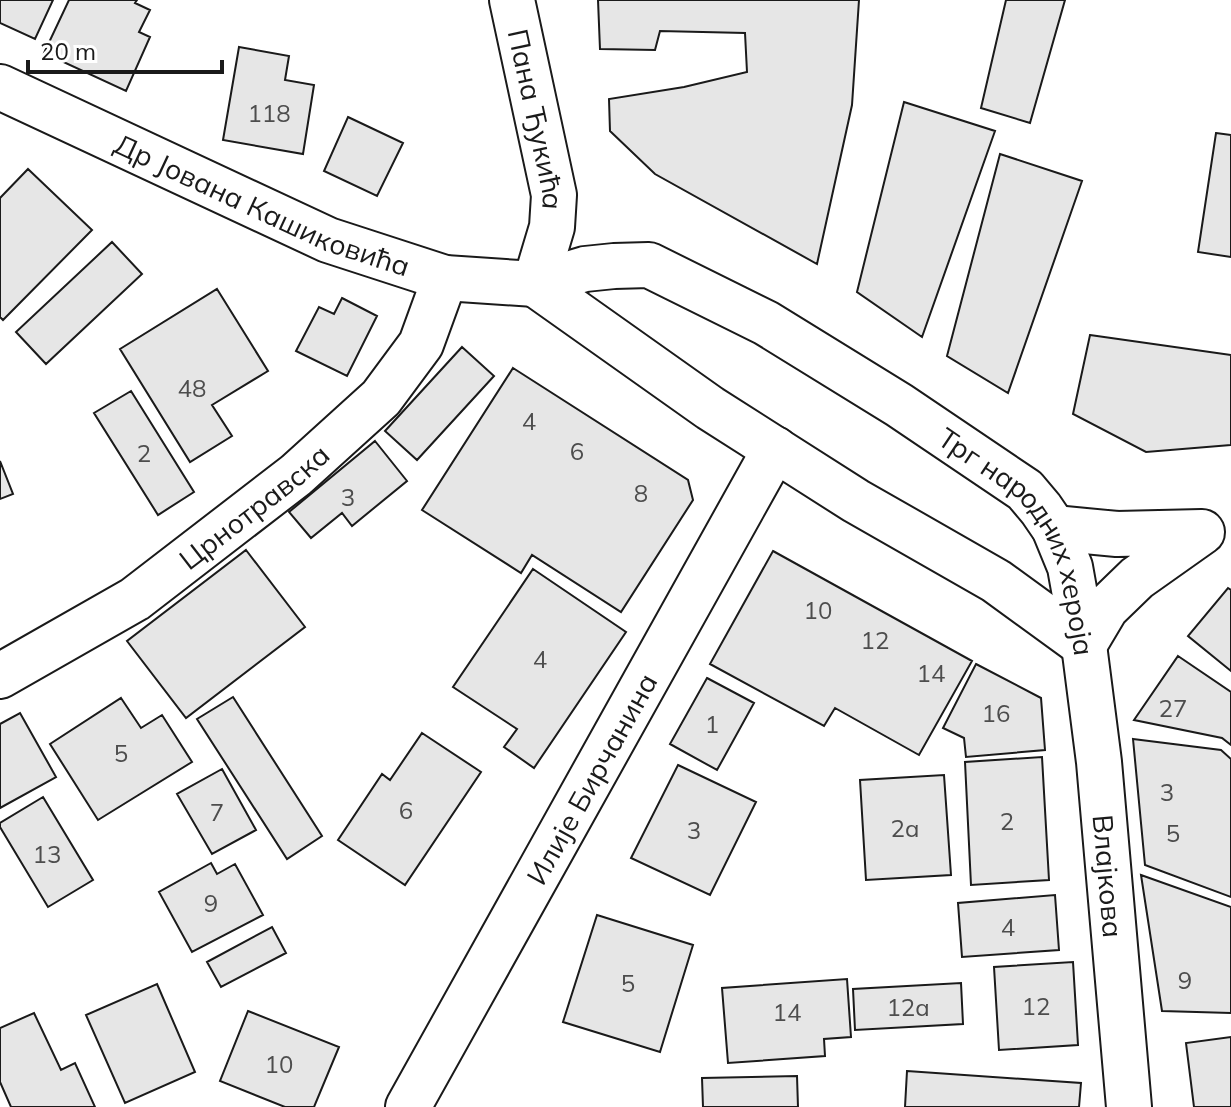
<svg xmlns="http://www.w3.org/2000/svg" width="1231" height="1107" font-family="Mulish,sans-serif">
<style>
.building{fill:#e6e6e6;stroke:#1a1a1a;stroke-width:2}
.lines{fill:none;stroke-linecap:round;stroke-linejoin:round}
.street-casing{stroke:#1a1a1a;stroke-width:48}
.secondary-casing{stroke:#1a1a1a;stroke-width:48}
.street{stroke:#fff;stroke-width:44}
.secondary{stroke:#fff;stroke-width:44}
.labels{text-anchor:middle;dominant-baseline:central;stroke-width:6;stroke-linejoin:round;paint-order:stroke}
.number-label{font-size:24px;fill:#4d4d4d}
.street-label{font-size:28px;fill:#1a1a1a;stroke:#fff}
</style>
<rect width="100%" height="100%" fill="#fff"/>
<path class="building" d="M0,0H53L35,39L0,23Z
M69,0H137L135,3L150,10L139,32L150,37L126,91L44,53Z
M598,0H859L852,105L817,264L655,174L610,131L609,99L684,87L747,72L745,33L660,31L655,50L600,49Z
M1006,0H1065L1030,123L981,108Z
M239,47L289,56L285,80L314,85L303,154L223,140Z
M904,102L995,131L922,337L857,292Z
M348,117L403,143L377,196L324,171Z
M1216,133L1231,135V257L1198,252Z
M1000,154L1082,181L1008,393L947,356Z
M28,169L92,230L3,320L0,317V198Z
M112,242L142,274L46,364L16,332Z
M217,289L268,371L212,405L232,436L190,462L120,349Z
M342,298L377,316L347,376L296,351L319,307L334,314Z
M1090,335L1231,355V445L1146,452L1073,414Z
M462,347L494,376L417,460L385,431Z
M513,368L688,480L693,500L621,612L532,555L521,573L422,510Z
M131,391L194,492L158,515L94,413Z
M375,441L407,481L352,526L342,513L311,538L289,512Z
M0,461L13,494L0,499Z
M246,550L305,627L186,718L127,641Z
M773,551L972,661L919,755L835,708L824,726L710,664Z
M533,569L626,632L534,768L504,747L517,729L453,687Z
M1228,588L1231,590V671L1188,636Z
M1178,656L1231,692V745L1222,738L1134,720Z
M976,664L1041,698L1045,750L966,757L964,738L943,728Z
M707,678L754,703L717,770L670,744Z
M233,697L322,836L287,859L197,719Z
M121,698L141,728L162,715L192,762L98,820L50,744Z
M20,713L56,777L0,808V724Z
M422,733L481,772L405,885L338,840L382,774L390,780Z
M1133,739L1221,750L1231,759V897L1145,865Z
M1042,757L1049,880L971,885L965,762Z
M678,765L756,802L710,895L631,858Z
M222,769L256,830L212,854L177,794Z
M944,775L951,875L866,880L860,780Z
M43,797L93,880L48,907L0,827V823Z
M211,863L217,874L235,864L263,915L192,952L159,892Z
M1141,875L1231,907V1013L1162,1011Z
M1055,895L1059,950L962,957L958,903Z
M597,915L693,945L660,1052L563,1022Z
M272,927L286,953L221,987L207,962Z
M1073,962L1078,1045L999,1050L994,967Z
M847,979L851,1037L824,1039L825,1056L728,1063L722,988Z
M961,983L963,1024L855,1030L853,989Z
M157,984L195,1072L125,1103L86,1015Z
M248,1011L339,1047L314,1107H285L220,1081Z
M34,1013L61,1070L75,1063L95,1107H11L0,1082V1028Z
M1231,1037V1107H1194L1186,1043Z
M907,1071L1081,1083L1079,1107H905Z
M797,1076L798,1107H703L702,1078Z"/>
<g class="lines">
<g class="street-casing">
<g id="street">
<path id="s1" d="M512,0L554,195L552,227L535,284"/>
<path d="M1054,528L1117,534L1202,532L1137,578L1106,608L1084,645"/>
<path id="s2" d="M0,676L135,599L296,475L381,398L421,344L445,278"/>
<path id="s3" d="M408,1107L775,449"/>
</g>
</g>
<g class="secondary-casing">
<g id="secondary">
<path id="s4" d="M0,87L328,240L445,278L535,284L585,269L614,266L649,265L766,323L899,405L1025,490L1041,509L1054,528L1070,567L1084,645L1099,762L1129,1107"/>
<path d="M535,284L710,408L856,501L996,581L1084,645"/>
</g>
</g>
<use href="#street" class="street"/>
<use href="#secondary" class="secondary"/>
</g>
<g class="labels">
<g class="number-label">
<text x="269" y="113">118</text>
<text x="192" y="388">48</text>
<text x="529" y="421">4</text>
<text x="577" y="451">6</text>
<text x="144" y="453">2</text>
<text x="641" y="493">8</text>
<text x="348" y="497">3</text>
<text x="818" y="610">10</text>
<text x="875" y="640">12</text>
<text x="540" y="659">4</text>
<text x="931" y="673">14</text>
<text x="1173" y="708">27</text>
<text x="996" y="713">16</text>
<text x="712" y="724">1</text>
<text x="121" y="753">5</text>
<text x="1167" y="792">3</text>
<text x="406" y="810">6</text>
<text x="217" y="812">7</text>
<text x="1007" y="821">2</text>
<text x="905" y="828">2a</text>
<text x="694" y="830">3</text>
<text x="1173" y="833">5</text>
<text x="47" y="854">13</text>
<text x="211" y="903">9</text>
<text x="1008" y="927">4</text>
<text x="1185" y="980">9</text>
<text x="628" y="983">5</text>
<text x="1036" y="1006">12</text>
<text x="908" y="1007">12a</text>
<text x="787" y="1012">14</text>
<text x="279" y="1064">10</text>
</g>
<g class="street-label">
<text stroke="none"><textPath href="#s1" startOffset="122">Пана Ђукића</textPath></text>
<text stroke="none"><textPath href="#s4" startOffset="288">Др Јована Кашиковића</textPath></text>
<text stroke="none"><textPath href="#s2" startOffset="306">Црнотравска</textPath></text>
<text stroke="none"><textPath href="#s4" startOffset="1170">Трг народних хероја</textPath></text>
<text stroke="none"><textPath href="#s3" startOffset="376">Илије Бирчанина</textPath></text>
<text stroke="none"><textPath href="#s4" startOffset="1532">Влајкова</textPath></text>
</g>
</g>
<path d="M28 60v12h194v-12" fill="none" stroke="#1a1a1a" stroke-width="4"/>
<text x="40" y="60" font-size="24" fill="#1a1a1a" stroke="#ffffff" stroke-width="6" paint-order="stroke">20 m</text>
</svg>
